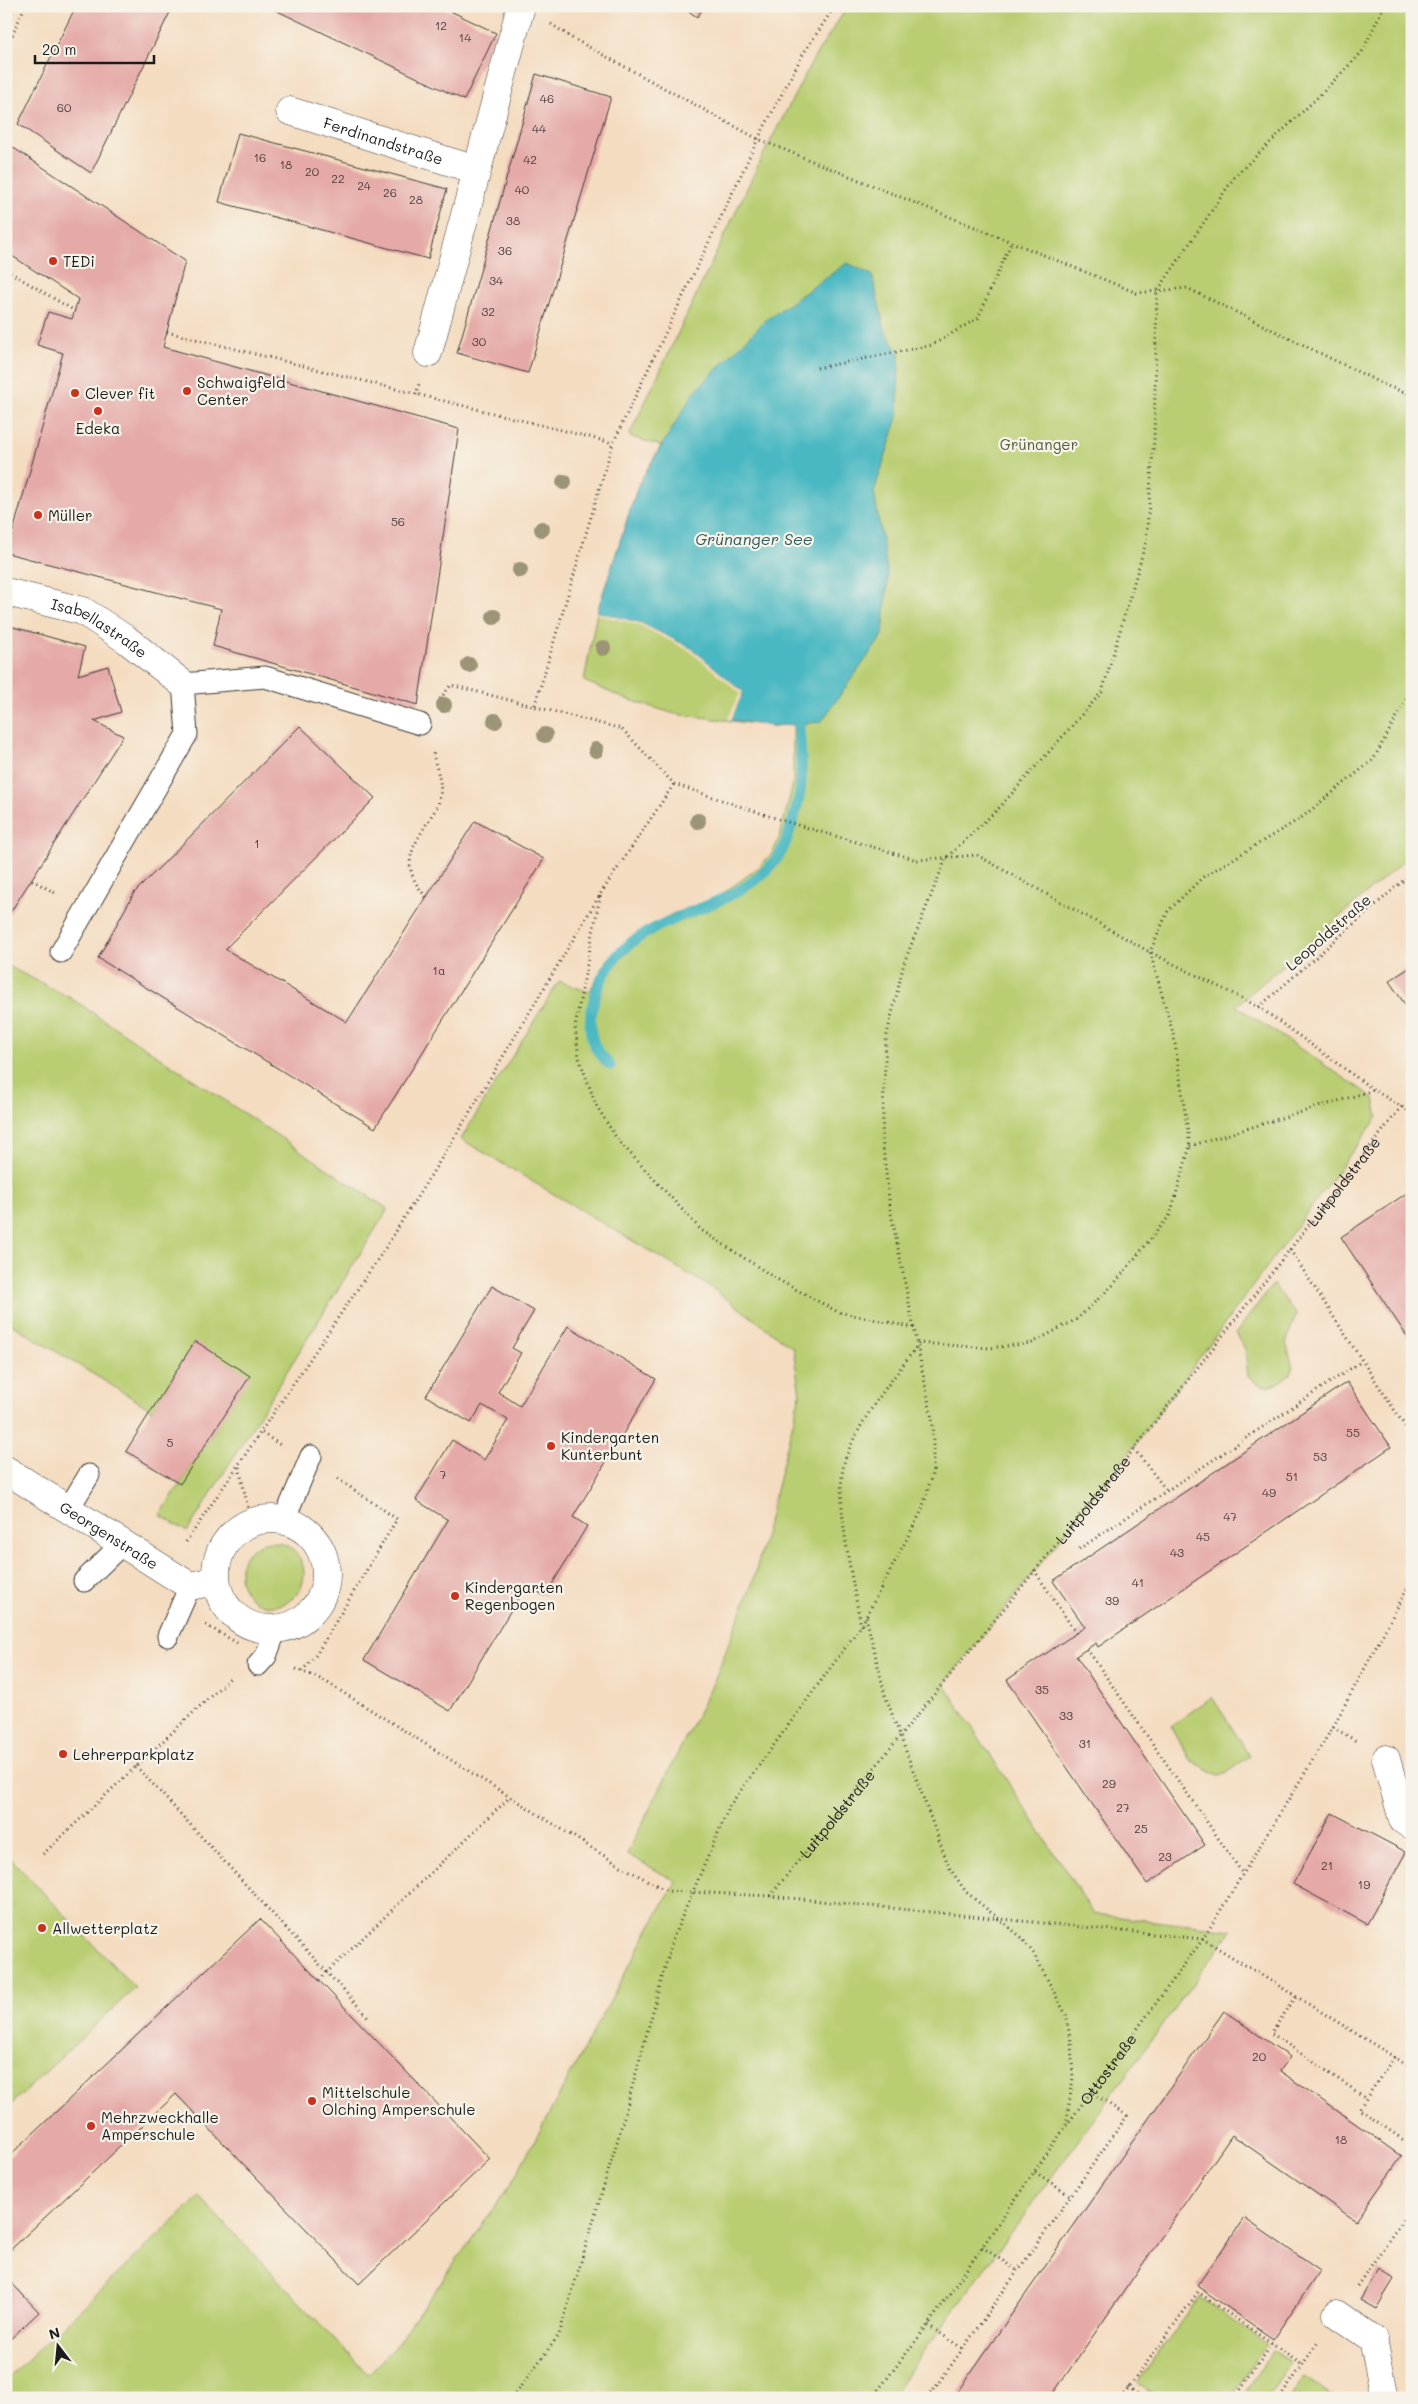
<svg xmlns="http://www.w3.org/2000/svg" width="1418" height="2404" font-family="Mali,sans-serif">
<style>
.green{fill:#b9ce72;stroke:#6a7547}
.water{fill:#49b8c2;stroke:#326a6f}
.pier{fill:#f4dcc0}
.lines{fill:none;stroke-linecap:round;stroke-linejoin:round}
.stream{stroke:#49b8c2;stroke-width:11}
.building{fill:#e5aaa8}
.service-casing{stroke:#3c3935;stroke-width:23}
.minor-casing{stroke:#3c3935;stroke-width:29}
.path{stroke:#3c3935;stroke-width:3;stroke-dasharray:1 4;stroke-linecap:butt}
.service{stroke:#fff;stroke-width:21}
.minor{stroke:#fff;stroke-width:28}
.tree{fill:#9b9476}
.poi-dot{fill:#c8321e;stroke:#f7f3e8;stroke-width:2}
.labels{text-anchor:middle;dominant-baseline:central;stroke-width:4.5;stroke-linejoin:round;paint-order:stroke}
.number-label{font-size:12px;fill:#4e403f}
.street-label{font-size:15px;fill:#1c1c1c;stroke:#f7f3e8}
.poi-label{font-size:15px;fill:#1c1c1c;stroke:#f7f3e8;text-anchor:start}
.park-label{font-size:15px;fill:#535a3a;stroke:#f7f3e8}
.water-label{font-size:16px;font-style:italic;fill:#2e5a5e;stroke:#f7f3e8}
</style>
<rect width="100%" height="100%" fill="#f7f3e8"/>
<filter id="ink" filterUnits="userSpaceOnUse"><feTurbulence type="fractalNoise" baseFrequency=".02" numOctaves="2"/><feDisplacementMap in="SourceGraphic" scale="10" xChannelSelector="R" yChannelSelector="G"/><feConvolveMatrix kernelMatrix="1 2 1 2 8 2 1 2 1" color-interpolation-filters="sRGB"/></filter>
<filter id="wash" filterUnits="userSpaceOnUse"><feTurbulence type="fractalNoise" baseFrequency=".0096" numOctaves="4" result="noise"/><feDisplacementMap in="SourceGraphic" scale="20" xChannelSelector="R" yChannelSelector="G"/><feGaussianBlur stdDeviation="1.12" result="paint"/><feColorMatrix in="noise" values="0 0 0 0 0 0 0 0 0 0 0 0 0 0 0 0 0 1.4 0 .05"/><feComposite in="paint" operator="in"/></filter>
<g filter="url(#wash)">
<rect width="100%" height="100%" fill="#f4dcc0"/>
<path class="green" d="M848,6H1412V854L1236,1006L1374,1098L1378,1117L1114,1473L944,1684L1094,1914L1232,1930L890,2398H6V2380L199,2197L368,2374L394,2348L511,2184L660,1909L677,1882L627,1854L714,1681L754,1579L800,1394L793,1348L712,1288L461,1139L559,981L589,992L606,961L629,938L672,914L719,896L758,868L773,852L780,836L793,784V724L773,726L675,714L623,698L584,681L597,612L639,483L661,446L629,436L761,159L814,58Z
M6,965L69,997L388,1209L187,1532L160,1515L249,1376L195,1342L152,1410L6,1321Z
M1273,1284L1296,1314L1286,1343L1293,1367L1290,1374L1278,1383L1268,1387L1257,1383L1248,1376L1245,1349L1236,1333Z
M240 1574a32 32 0 1 1 64 0a32 32 0 1 1-64 0Z
M1212,1697L1250,1756L1221,1776L1190,1760L1171,1726Z
M11,1859L135,1988L6,2109V1863Z
M1199,2297L1267,2344L1229,2398H1158L1137,2383Z
M1273,2351L1290,2363L1266,2398H1241Z
M1304,2376L1337,2398H1290Z"/>
<path class="water" d="M847,263L872,275L885,330L899,353L898,417L874,492L888,576L883,635L821,722L773,726L731,720L743,692L692,649L640,623L597,612L639,483L695,391L766,320Z"/>
<path class="pier" d="M597,612L640,623L692,649L743,692L731,720L728,719L740,693L690,651L639,625L596,614Z"/>
<g class="lines">
<path class="stream" d="M610,1065C592,1049 587,1032 592,1008C614,903 726,927 778,857C787,846 801,797 801,782C802,763 800,744 799,725"/>
</g>
<g id="blocks">
<path class="building" d="M76,6H173L91,173L18,124Z
M267,6H440L496,33L464,100Z
M681,6H705L697,17Z
M536,74L611,97L528,373L457,353Z
M238,133L447,189L428,259L219,202Z
M6,143L185,261L163,347L459,429L418,705L213,646L221,609L7,553L63,353L37,345L48,312L72,319L78,299L6,252Z
M6,625L85,647L78,675L108,666L121,712L94,721L123,736L6,919Z
M300,726L375,798L225,949L347,1022L475,821L544,859L375,1128L98,958L134,893Z
M1412,966V1015L1389,981Z
M1410,1191L1412,1194V1344L1341,1237Z
M492,1286L534,1311L512,1348L521,1353L498,1392L520,1406L568,1326L656,1379L573,1517L587,1526L545,1596L526,1585L450,1711L364,1660L448,1520L416,1500L452,1440L484,1460L508,1420L482,1405L471,1423L426,1396Z
M195,1341L250,1376L180,1484L126,1451Z
M1347,1382L1391,1447L1098,1647L1096,1643L1076,1656L1205,1845L1147,1884L1007,1680L1085,1627L1053,1581Z
M1332,1813L1406,1852L1367,1924L1293,1884Z
M260,1919L490,2159L359,2284L176,2094L6,2254V2159Z
M1224,2011L1290,2057L1280,2071L1402,2156L1356,2221L1232,2135L1050,2398H953Z
M1244,2218L1320,2271L1273,2339L1197,2286Z
M1379,2269L1394,2279L1376,2309L1360,2300Z
M6,2277L39,2312L6,2343Z"/>
</g>
</g>
<g filter="url(#ink)">
<use href="#blocks" fill-opacity="0" stroke="#3c3935" stroke-width="1"/>
<g class="lines">
<g class="service-casing">
<path id="service" d="M61,952L187,734L183,684L265,677L420,724
M69,1508L89,1475
M284,1520L311,1456
M84,1581L122,1544
M168,1636L190,1586
M258,1665L266,1656L276,1629"/>
</g>
<g class="minor-casing">
<g id="minor">
<path id="s3" d="M290,111L476,170"/>
<path d="M428,353L521,6"/>
<path id="s4" d="M6,592L83,611L127,640L183,684"/>
<path id="s5" d="M6,1470L190,1586L216,1581"/>
<circle cx="271" cy="1574" r="55"/>
<path d="M1386,1759L1403,1820L1412,1826"/>
<path d="M1337,2314L1373,2339L1385,2398"/>
</g>
</g>
<g class="path">
<path d="M551,24L572,38L758,139L1137,293L1187,288L1387,386L1412,395"/>
<path d="M6,49L25,6"/>
<path d="M6,270L75,311"/>
<path d="M167,332L613,443"/>
<path d="M817,368L932,345L978,318L1011,243"/>
<path d="M416,395L419,384"/>
<path d="M440,699L451,685L622,729L674,784L784,821L917,860L977,855L1150,952L1259,1007L1374,1090L1412,1113"/>
<path d="M535,705L613,443L758,139L803,54L835,6"/>
<path d="M32,880L57,894"/>
<path d="M600,896L575,1027L579,1058L596,1105L617,1139L701,1230L775,1278L838,1312L916,1328"/>
<path d="M426,897C399,865 411,850 430,818C433,813 438,807 439,801C444,783 436,770 433,753"/>
<path d="M1259,1007L1412,873"/>
<path d="M1190,1146L1374,1090"/>
<path d="M1290,1250L1412,1437"/>
<path d="M262,1433L282,1446"/>
<path d="M1134,1449L1167,1491"/>
<path d="M239,1467L251,1522"/>
<path d="M186,1542L384,1250L456,1135L601,893L674,784"/>
<path d="M1079,1549L1362,1361"/>
<path d="M1034,1570L1076,1633"/>
<path d="M866,1617L885,1695L949,1867L966,1892L1021,1937L1034,1954L1066,2015L1071,2042L1073,2078L1066,2125"/>
<path d="M206,1625L237,1643"/>
<path d="M861,1626C854,1587 833,1496 845,1460C860,1417 893,1380 919,1343L989,1348L1032,1343L1077,1319L1114,1284L1170,1215L1190,1146L1174,1037L1150,952L1168,911L1203,877L1301,818L1373,760L1411,691L1412,685"/>
<path d="M1087,1649L1243,1874"/>
<path d="M296,1669L323,1680L619,1865L667,1891L770,1896L1203,1939L1412,2068"/>
<path d="M302,1671L316,1655L397,1519L335,1477"/>
<path d="M1333,1727L1356,1741"/>
<path d="M136,1766L370,2019"/>
<path d="M43,1854L230,1678"/>
<path id="s1" d="M770,1896L1134,1449L1402,1106"/>
<path d="M319,1980L510,1797"/>
<path d="M1296,1997L1271,2033L1366,2098"/>
<path d="M1394,2057L1359,2109L1412,2146"/>
<path d="M1035,2172L1071,2196"/>
<path d="M982,2247L1018,2271"/>
<path d="M1357,2286L1412,2207"/>
<path d="M928,2325L963,2349"/>
<path d="M1128,2387L1144,2398"/>
<path d="M512,2398L559,2335L617,2142L673,1938L730,1805L861,1626L922,1510L933,1471V1424L890,1208L882,1138L886,1039L904,963L946,858L1000,807L1102,692L1146,542L1154,439L1157,292L1235,176L1318,97L1362,52L1384,6"/>
<path d="M702,2398H725"/>
<path id="s2" d="M872,2398L928,2325L1066,2126L1203,1939L1333,1727L1412,1580"/>
<path d="M928,2398L1127,2116L1091,2092"/>
<path d="M1121,2398L1198,2292L1302,2365"/>
<path d="M1235,2398L1272,2344"/>
<path d="M1280,2398L1318,2342"/>
</g>
<use href="#service" class="service"/>
<use href="#minor" class="minor"/>
</g>
<g class="tree">
<circle cx="564" cy="482" r="8"/>
<circle cx="542" cy="529" r="8"/>
<circle cx="520" cy="570" r="8"/>
<circle cx="494" cy="617" r="8"/>
<circle cx="603" cy="648" r="8"/>
<circle cx="469" cy="665" r="8"/>
<circle cx="444" cy="705" r="8"/>
<circle cx="495" cy="721" r="8"/>
<circle cx="545" cy="735" r="8"/>
<circle cx="596" cy="750" r="8"/>
<circle cx="698" cy="821" r="8"/>
</g>
</g>
<g class="poi-dot">
<circle cx="53" cy="261" r="5"/>
<circle cx="187" cy="391" r="5"/>
<circle cx="75" cy="393" r="5"/>
<circle cx="98" cy="411" r="5"/>
<circle cx="38" cy="515" r="5"/>
<circle cx="551" cy="1446" r="5"/>
<circle cx="455" cy="1596" r="5"/>
<circle cx="63" cy="1754" r="5"/>
<circle cx="42" cy="1928" r="5"/>
<circle cx="312" cy="2101" r="5"/>
<circle cx="91" cy="2126" r="5"/>
</g>
<g class="labels">
<g class="number-label">
<text x="441" y="25">12</text>
<text x="465" y="37">14</text>
<text x="547" y="98">46</text>
<text x="64" y="107">60</text>
<text x="539" y="128">44</text>
<text x="260" y="157">16</text>
<text x="530" y="159">42</text>
<text x="286" y="164">18</text>
<text x="312" y="171">20</text>
<text x="338" y="178">22</text>
<text x="364" y="185">24</text>
<text x="522" y="189">40</text>
<text x="390" y="192">26</text>
<text x="416" y="199">28</text>
<text x="513" y="220">38</text>
<text x="505" y="250">36</text>
<text x="496" y="280">34</text>
<text x="488" y="311">32</text>
<text x="479" y="341">30</text>
<text x="398" y="521">56</text>
<text x="257" y="843">1</text>
<text x="439" y="970">1a</text>
<text x="1353" y="1432">55</text>
<text x="170" y="1442">5</text>
<text x="1320" y="1456">53</text>
<text x="443" y="1474">7</text>
<text x="1292" y="1476">51</text>
<text x="1269" y="1492">49</text>
<text x="1230" y="1516">47</text>
<text x="1203" y="1536">45</text>
<text x="1177" y="1552">43</text>
<text x="1138" y="1582">41</text>
<text x="1112" y="1600">39</text>
<text x="1042" y="1689">35</text>
<text x="1066" y="1715">33</text>
<text x="1085" y="1743">31</text>
<text x="1109" y="1783">29</text>
<text x="1123" y="1807">27</text>
<text x="1141" y="1828">25</text>
<text x="1165" y="1856">23</text>
<text x="1327" y="1865">21</text>
<text x="1364" y="1884">19</text>
<text x="1259" y="2056">20</text>
<text x="1341" y="2139">18</text>
</g>
<g class="street-label">
<text stroke="none"><textPath href="#s3" startOffset="98">Ferdinandstraße</textPath></text>
<text stroke="none"><textPath href="#s4" startOffset="101">Isabellastraße</textPath></text>
<text transform="translate(1328 932) rotate(-41)">Leopoldstraße</text>
<text stroke="none"><textPath href="#s1" startOffset="916">Luitpoldstraße</textPath></text>
<text stroke="none"><textPath href="#s1" startOffset="511">Luitpoldstraße</textPath></text>
<text stroke="none"><textPath href="#s5" startOffset="122">Georgenstraße</textPath></text>
<text stroke="none"><textPath href="#s1" startOffset="106">Luitpoldstraße</textPath></text>
<text stroke="none"><textPath href="#s2" startOffset="405">Ottostraße</textPath></text>
</g>
<g class="poi-label">
<text x="63" y="261">TEDi</text>
<text x="197" y="382">Schwaigfeld<tspan x="197" dy="17">Center</tspan></text>
<text x="85" y="393">Clever fit</text>
<text x="98" y="428" text-anchor="middle">Edeka</text>
<text x="48" y="515">Müller</text>
<text x="561" y="1437">Kindergarten<tspan x="561" dy="17">Kunterbunt</tspan></text>
<text x="465" y="1587">Kindergarten<tspan x="465" dy="17">Regenbogen</tspan></text>
<text x="73" y="1754">Lehrerparkplatz</text>
<text x="52" y="1928">Allwetterplatz</text>
<text x="322" y="2092">Mittelschule<tspan x="322" dy="17">Olching Amperschule</tspan></text>
<text x="101" y="2117">Mehrzweckhalle<tspan x="101" dy="17">Amperschule</tspan></text>
</g>
<g class="park-label">
<text x="1039" y="444">Grünanger</text>
</g>
<g class="water-label">
<text x="754" y="538">Grünanger See</text>
</g>
</g>
<rect width="1418" height="2404" fill="none" stroke="#f7f3e8" stroke-width="25"/>
<g transform="translate(58 2346) rotate(344)" stroke="#f7f3e8" stroke-width="4" paint-order="stroke">
<path d="M0-4L9 19L0 12L-9 19Z" fill="#1c1c1c"/>
<text y="-8" font-size="14" font-weight="bold" text-anchor="middle" fill="#1c1c1c">N</text>
</g>
<path d="M35 55v8h119v-8" fill="none" stroke="#1c1c1c" stroke-width="2.5"/>
<text x="42" y="55" font-size="15" fill="#1c1c1c" stroke="#f7f3e8" stroke-width="4" paint-order="stroke">20 m</text>
</svg>
